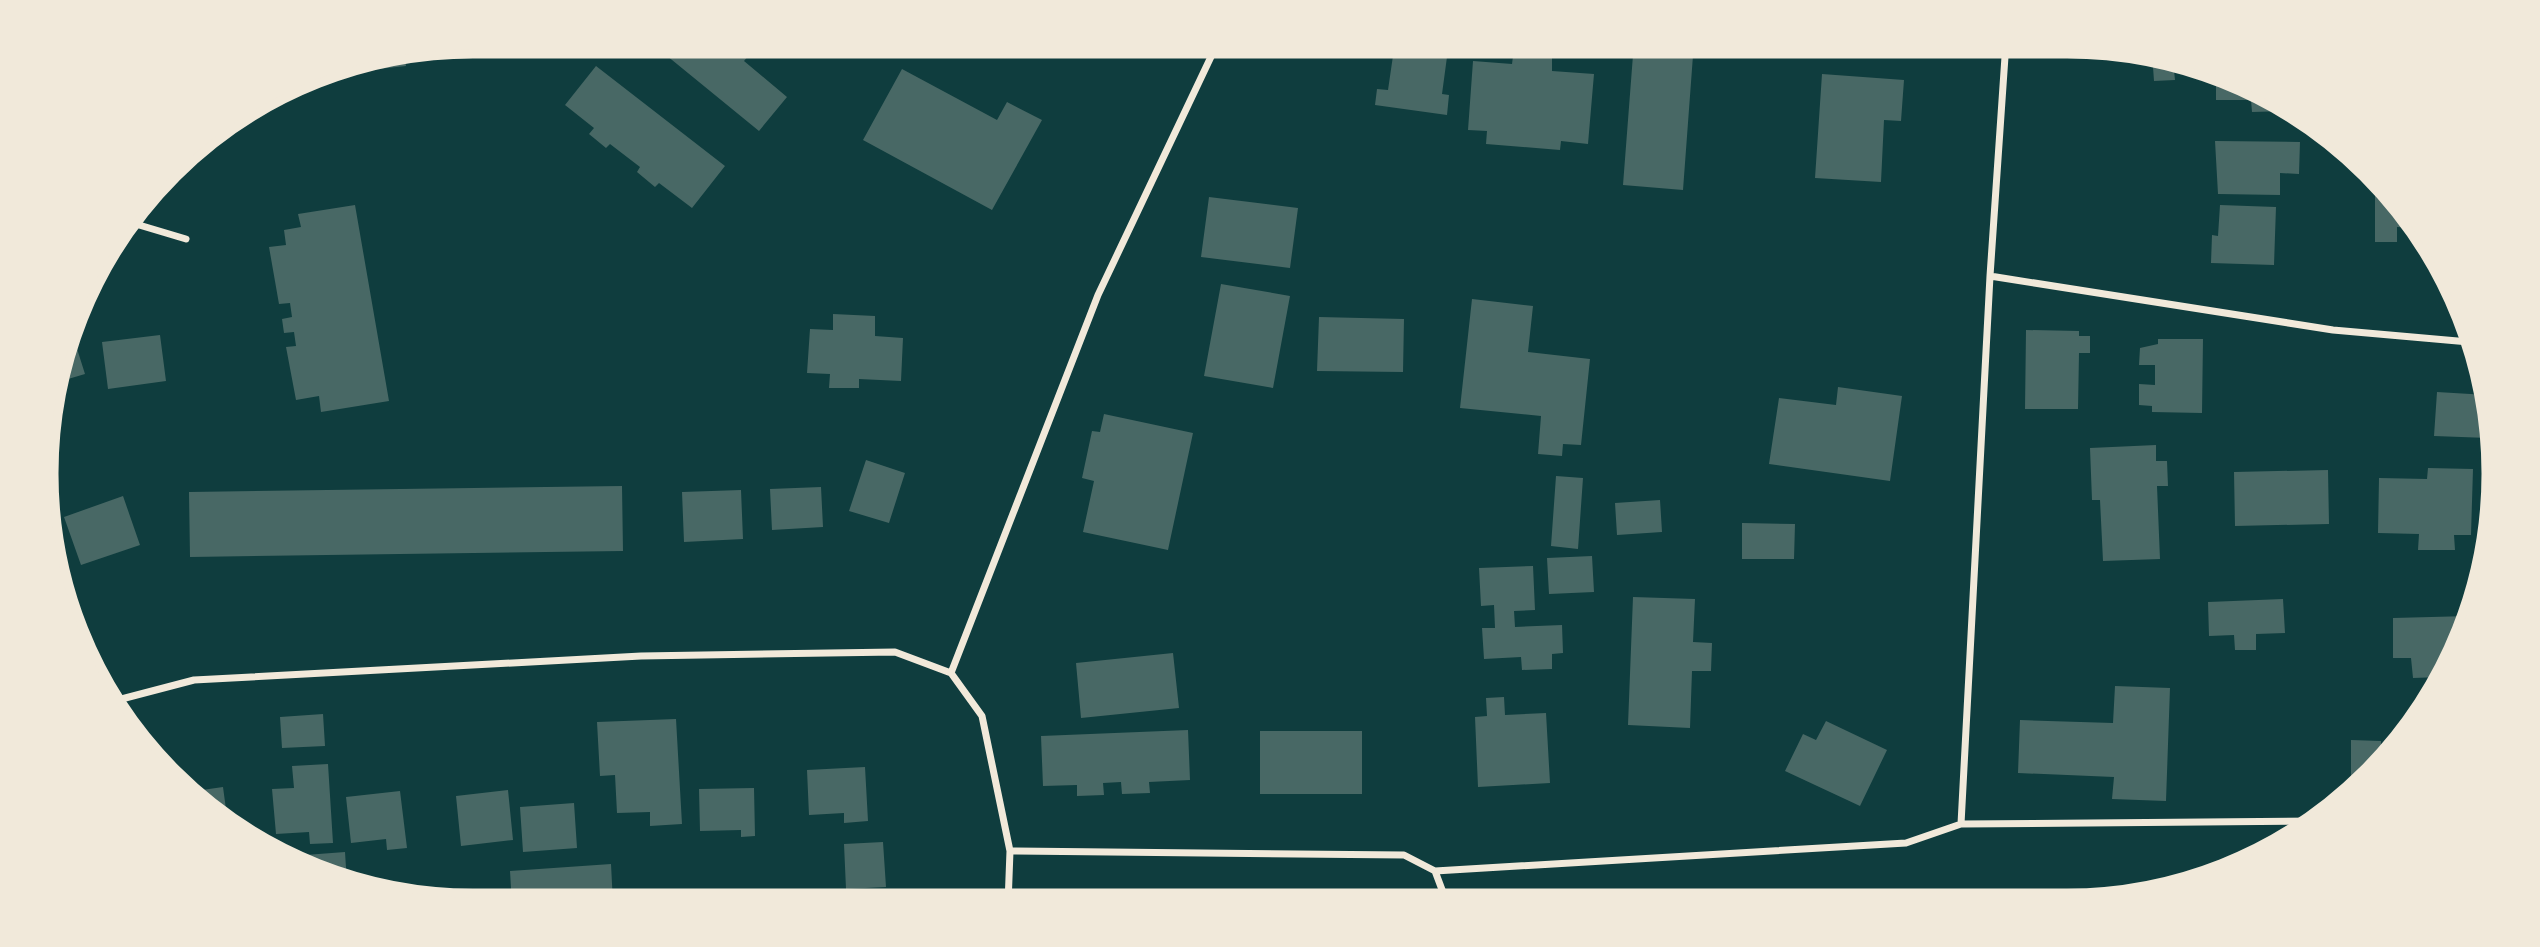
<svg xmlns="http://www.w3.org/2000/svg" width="2540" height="947" font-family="'Space Grotesk',sans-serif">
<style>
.building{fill:#486865}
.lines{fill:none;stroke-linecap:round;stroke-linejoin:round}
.minor{stroke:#f1e9da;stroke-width:7}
.rim{fill:none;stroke:#f1e9da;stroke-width:9}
</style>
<rect width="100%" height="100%" fill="#0f3d3e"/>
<path class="building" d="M650,42H760L744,61L787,97L759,131Z
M1395,42H1449L1442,94L1449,95L1447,115L1375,105L1377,89L1388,90Z
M1634,42H1694L1683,190L1623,185Z
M404,53L406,66L368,70L367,60Z
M2152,53L2179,57L2193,64V69L2174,70L2175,80L2154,81Z
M1513,56L1552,58V71L1594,74L1588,144L1561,141L1560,150L1486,144L1487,131L1468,130L1473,61L1512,64Z
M596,66L725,166L692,208L659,183L655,187L637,172L640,167L610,144L606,148L589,134L594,128L565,105Z
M902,69L997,120L1007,102L1042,120L992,210L863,140Z
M1822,74L1904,80L1901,121L1884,120L1881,182L1815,178Z
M2216,75L2245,90L2289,111L2252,112L2251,100H2216Z
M2215,141L2300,142L2299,174L2280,173V195L2218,194Z
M2375,183L2414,228L2397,227V242H2375Z
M1209,197L1298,208L1290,268L1201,257Z
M355,205L389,401L321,412L319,396L296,400L286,347L296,346L294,332L284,333L282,319L292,317L290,303L279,304L269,247L286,245L284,230L301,227L298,214Z
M2220,205L2276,207L2274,265L2211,263L2212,235L2218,236Z
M1221,284L1290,296L1273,388L1204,376Z
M1472,299L1533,306L1528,352L1590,359L1581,445L1563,444L1562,456L1538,454L1541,416L1460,408Z
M833,314L875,316V336L903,338L901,381L859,379V388H829L830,374L807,373L810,329L833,330Z
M1319,317L1404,319L1403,372L1317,371Z
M2026,330L2079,331V336H2090V353H2079L2078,409H2025Z
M160,335L166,381L108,389L102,342Z
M73,336L85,374L58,382Z
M2158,339H2203L2202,413L2152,412V406L2139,405V384L2155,385V365H2139L2140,348L2158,344Z
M1838,387L1902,396L1890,481L1769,464L1779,398L1836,405Z
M2437,392L2487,395L2490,404L2488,438L2434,436Z
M1104,414L1193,433L1168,550L1083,532L1094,481L1082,478L1092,431L1100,432Z
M2156,445V461H2167L2168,486H2157L2160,559L2103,561L2100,500H2092L2090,448Z
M866,460L905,473L889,523L849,511Z
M2428,468L2473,469L2471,535H2454L2455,550H2418L2419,534L2378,533L2379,478L2427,479Z
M2328,470L2329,524L2235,526L2234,472Z
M1556,476L1583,478L1578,549L1551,546Z
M622,486L623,551L190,557L189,492Z
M821,487L823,527L772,530L770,489Z
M741,490L743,539L684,542L682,492Z
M123,496L140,545L81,565L64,517Z
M1660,500L1662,532L1617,535L1615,503Z
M1742,523L1795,524L1794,559H1742Z
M1592,556L1594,592L1549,594L1547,558Z
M1533,566L1535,610L1514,611L1515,627L1562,625L1563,653L1552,654V669L1522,670L1521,657L1484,659L1482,628H1495L1494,605L1481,606L1479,568Z
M1633,597L1695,599L1693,642L1712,643L1711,671H1692L1690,728L1628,725Z
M2283,599L2285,633L2256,634V650H2235L2234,635L2209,636L2208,602Z
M2469,616L2442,677L2413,678L2411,658H2393V618Z
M1173,653L1179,708L1081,718L1076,663Z
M2115,686L2170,688L2166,801L2112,799L2114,777L2018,773L2020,720L2113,723Z
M1504,697L1505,715L1546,713L1550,783L1478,787L1475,717L1487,716L1486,698Z
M323,714L325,746L282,748L280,717Z
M676,719L682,824L650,826V812L617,813L615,775L600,776L597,722Z
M1826,721L1887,750L1860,806L1785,771L1803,734L1816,740Z
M1188,730L1190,780L1149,782L1150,793L1122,794L1121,782L1103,783L1104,795L1077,796V785L1043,786L1041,736Z
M1260,731H1362V794H1260Z
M2351,740L2381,741V763L2351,798Z
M328,764L333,843L310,844L309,832L276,834L272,789L294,788L292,766Z
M865,767L868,821L844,823V813L809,815L807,770Z
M223,787L228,824L211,816L188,792Z
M754,788L755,836L741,837V830L700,831L699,789Z
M508,790L513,840L461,846L456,796Z
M400,791L407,848L387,850L386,839L351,843L346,797Z
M574,803L577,848L523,852L520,807Z
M883,842L886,887L846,889L844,844Z
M345,852L347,883L292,856Z
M611,864L613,903L512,905L510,871Z
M1370,894V903H1347V895Z"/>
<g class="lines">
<path class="minor" d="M129,222L186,239
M1990,276L2333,330L2469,342
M951,673L1098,295L1218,42
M110,702L194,680L641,656L895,652L951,673L982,716L1010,851L1008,904
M1961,824L1990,276L2006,42
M1010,851L1404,855L1435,871L1447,903
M1435,871L1906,843L1961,824L2316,821"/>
</g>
<path d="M0 0H2540V947H0ZM473 54H2067A419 419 0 0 1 2486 473V474A419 419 0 0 1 2067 893H473A419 419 0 0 1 54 474V473A419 419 0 0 1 473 54Z" fill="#f1e9da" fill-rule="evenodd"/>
<path class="rim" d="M473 54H2067A419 419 0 0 1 2486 473V474A419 419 0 0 1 2067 893H473A419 419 0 0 1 54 474V473A419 419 0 0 1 473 54Z"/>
</svg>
